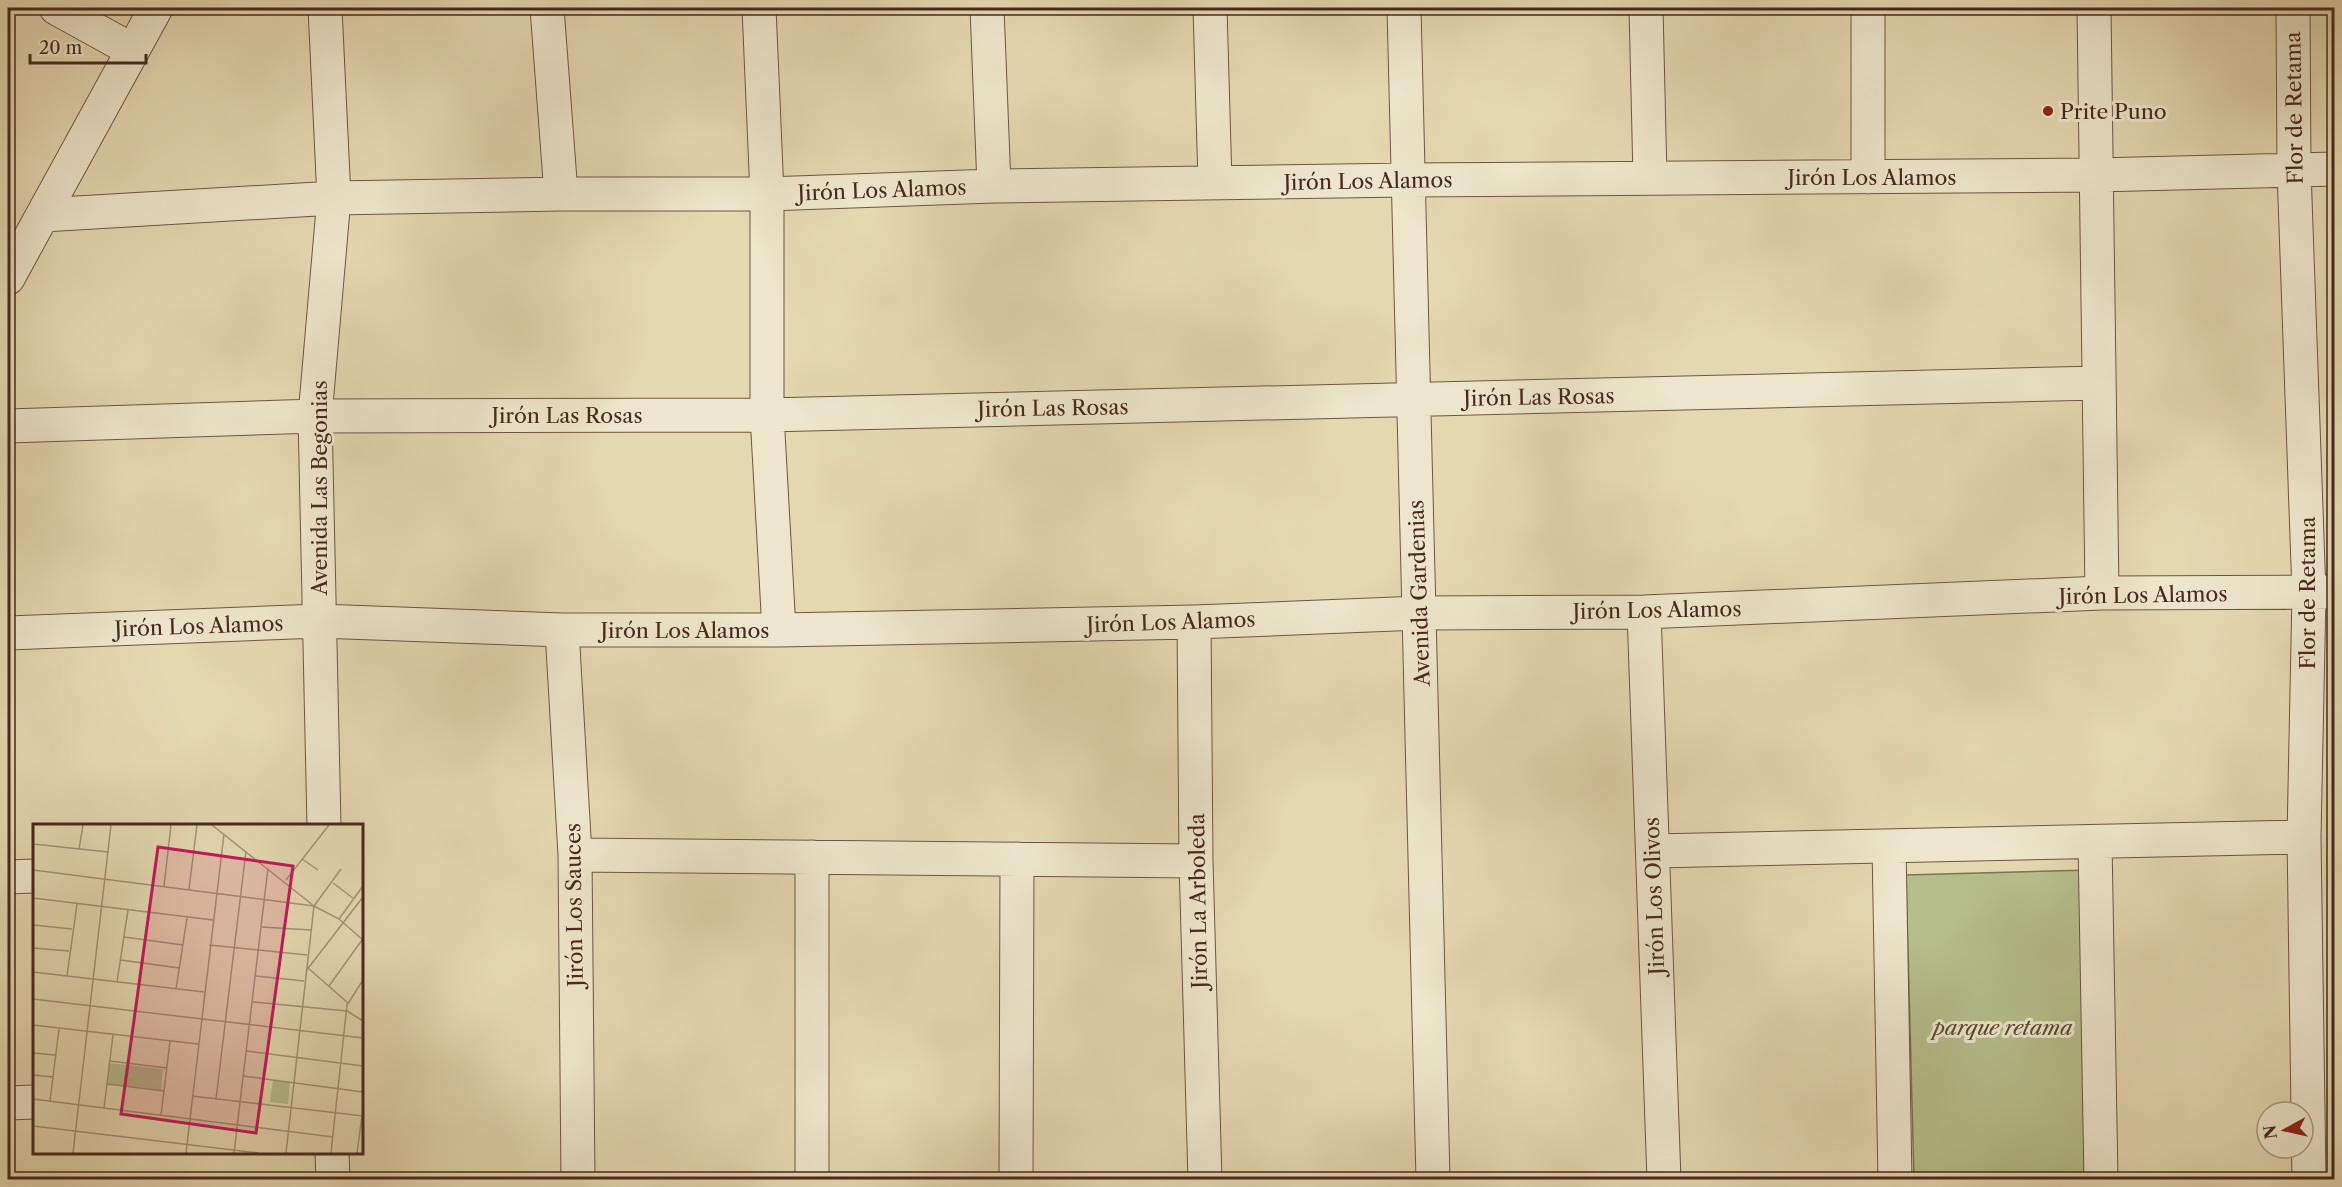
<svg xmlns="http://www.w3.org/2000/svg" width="2342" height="1187" font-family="'Libre Caslon Text',serif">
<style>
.green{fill:#b5be8a;stroke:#7e7454;stroke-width:1.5}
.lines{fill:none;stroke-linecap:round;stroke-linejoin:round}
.street-casing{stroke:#6e5543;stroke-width:35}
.street{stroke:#ede6cc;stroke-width:33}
.poi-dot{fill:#8f2418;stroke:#ede6cc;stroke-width:2}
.labels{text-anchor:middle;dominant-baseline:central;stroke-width:6;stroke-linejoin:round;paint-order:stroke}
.street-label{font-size:21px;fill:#47291e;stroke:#ede6cc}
.poi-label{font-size:21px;fill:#47291e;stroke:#ede6cc;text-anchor:start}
.park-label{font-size:21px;font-style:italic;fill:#5d4734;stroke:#ede6cc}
.inset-road{fill:none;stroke:#a59276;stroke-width:1.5}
.view{fill:#c2185b;fill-opacity:0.15;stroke:#c2185b;stroke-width:3}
.inset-edge{fill:none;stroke:#47291e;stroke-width:3}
</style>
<rect width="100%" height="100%" fill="#e4d8b1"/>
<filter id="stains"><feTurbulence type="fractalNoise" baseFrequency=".00333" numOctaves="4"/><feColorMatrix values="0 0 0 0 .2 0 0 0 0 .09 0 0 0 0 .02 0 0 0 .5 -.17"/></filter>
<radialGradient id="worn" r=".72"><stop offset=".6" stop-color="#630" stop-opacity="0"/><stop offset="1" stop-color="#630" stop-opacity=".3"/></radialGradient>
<path class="green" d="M2091,870L2100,1179H1914L1906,875Z"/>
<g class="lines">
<g class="street-casing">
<path id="street" d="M56,8L132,50
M547,8L561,194
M759,8L767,194V415L779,630
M987,8L994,186
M1210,8L1215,183
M1404,8L1433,1180
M1646,8L1650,178
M1868,8V177
M2094,8L2102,593
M2293,8L2294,170L2309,594L2304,837L2309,1180
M43,215L334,198L561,194H767L994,186L1408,180L2096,175L2334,169
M8,278L156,8
M8,426L315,416L767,415L2099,383
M1644,612L1664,1180
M1194,622L1196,861L1205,1180
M562,630L575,855L578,1180
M8,633L319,621L562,630H779L1194,622L1420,613L1644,612L2102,593L2334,592
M324,826L315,416L334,198L325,8
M2095,842L2101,1180
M1889,846L1895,1180
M1653,851L2304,837
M575,855L1196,861
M812,857V1180
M8,877L34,876
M8,1103L34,1102
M332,1152L333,1180
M1016,1180L1017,859"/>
</g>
<use href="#street" class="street"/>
</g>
<circle class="poi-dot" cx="2048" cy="111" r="6"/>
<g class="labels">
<g class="street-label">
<text transform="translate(2294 108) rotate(-91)">Flor de Retama</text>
<text x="1872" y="177">Jirón Los Alamos</text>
<text transform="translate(1368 181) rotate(-1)">Jirón Los Alamos</text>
<text transform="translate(882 190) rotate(-2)">Jirón Los Alamos</text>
<text transform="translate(1539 397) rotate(-1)">Jirón Las Rosas</text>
<text transform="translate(1053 408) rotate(-1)">Jirón Las Rosas</text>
<text x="567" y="415">Jirón Las Rosas</text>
<text transform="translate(319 488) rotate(-90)">Avenida Las Begonias</text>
<text transform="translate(1419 593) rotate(-92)">Avenida Gardenias</text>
<text transform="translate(2307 593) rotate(-90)">Flor de Retama</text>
<text transform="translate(2143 595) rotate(-1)">Jirón Los Alamos</text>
<text transform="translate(1657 610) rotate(-1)">Jirón Los Alamos</text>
<text transform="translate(1171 622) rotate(-2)">Jirón Los Alamos</text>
<text transform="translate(199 626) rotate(-2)">Jirón Los Alamos</text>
<text x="685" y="630">Jirón Los Alamos</text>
<text transform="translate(1654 896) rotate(-92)">Jirón Los Olivos</text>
<text transform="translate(1198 901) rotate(-91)">Jirón La Arboleda</text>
<text transform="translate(574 905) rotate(-91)">Jirón Los Sauces</text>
</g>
<g class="poi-label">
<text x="2060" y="111">Prite Puno</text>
</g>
<g class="park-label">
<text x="2003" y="1027">parque retama</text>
</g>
</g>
<g transform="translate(33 824)">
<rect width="330" height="330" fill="#e4d8b1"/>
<path d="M76,239L130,245L128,266L74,260ZM240,256L257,258L255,280L237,278Z" fill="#b5be8a"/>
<path class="inset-road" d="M179,1L281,82M0,20L75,28M46,25L50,1M269,35L285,46M0,46L281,82L306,95L330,116M253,56L296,1M300,59L320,74M131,62L138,1M156,65L164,1M0,74L180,96M281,82L308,45M306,95L330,62M0,101L39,105M229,103L278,106M91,113L150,121M176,121L274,131M0,124L36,127M88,136L146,144M275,144L315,179M273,147L330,73M0,148L171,168M34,152L44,80M223,152L271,157M84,158L95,86M296,162L329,116M143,165L154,94M0,175L330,214M220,178L314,187L330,197M0,201L165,220M214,227L330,242M0,229L22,231M77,237L134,244M0,251L20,253M210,252L330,268M74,260L131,267M159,272L330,292M0,275L300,313M183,275L213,27M17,277L26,205M71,284L80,211M128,291L137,217M0,302L226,329M40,329L78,1M153,329L191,10M201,329L235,44M253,329L281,82M298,329L314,181L330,156M324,329L329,292"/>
<path class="view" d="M125,23L260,42L223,309L88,290Z"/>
<rect width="330" height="330" class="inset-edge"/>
</g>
<rect width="2342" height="1187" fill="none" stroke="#e4d8b1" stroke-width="30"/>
<rect x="9" y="9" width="2324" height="1169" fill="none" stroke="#47291e" stroke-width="3"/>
<rect x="15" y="15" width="2312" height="1157" fill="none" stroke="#47291e" stroke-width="1.5"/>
<g transform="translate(2285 1130) rotate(262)"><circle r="28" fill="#ede6cc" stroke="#ab9a86" stroke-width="1.5"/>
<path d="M0-4.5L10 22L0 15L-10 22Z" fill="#8f2418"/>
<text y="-9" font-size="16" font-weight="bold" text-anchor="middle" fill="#47291e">N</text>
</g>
<path d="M30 54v9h116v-9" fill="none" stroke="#47291e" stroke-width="3"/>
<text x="39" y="54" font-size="18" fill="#47291e" stroke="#ede6cc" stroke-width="4.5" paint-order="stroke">20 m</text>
<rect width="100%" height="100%" filter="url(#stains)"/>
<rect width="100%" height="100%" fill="url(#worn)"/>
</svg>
